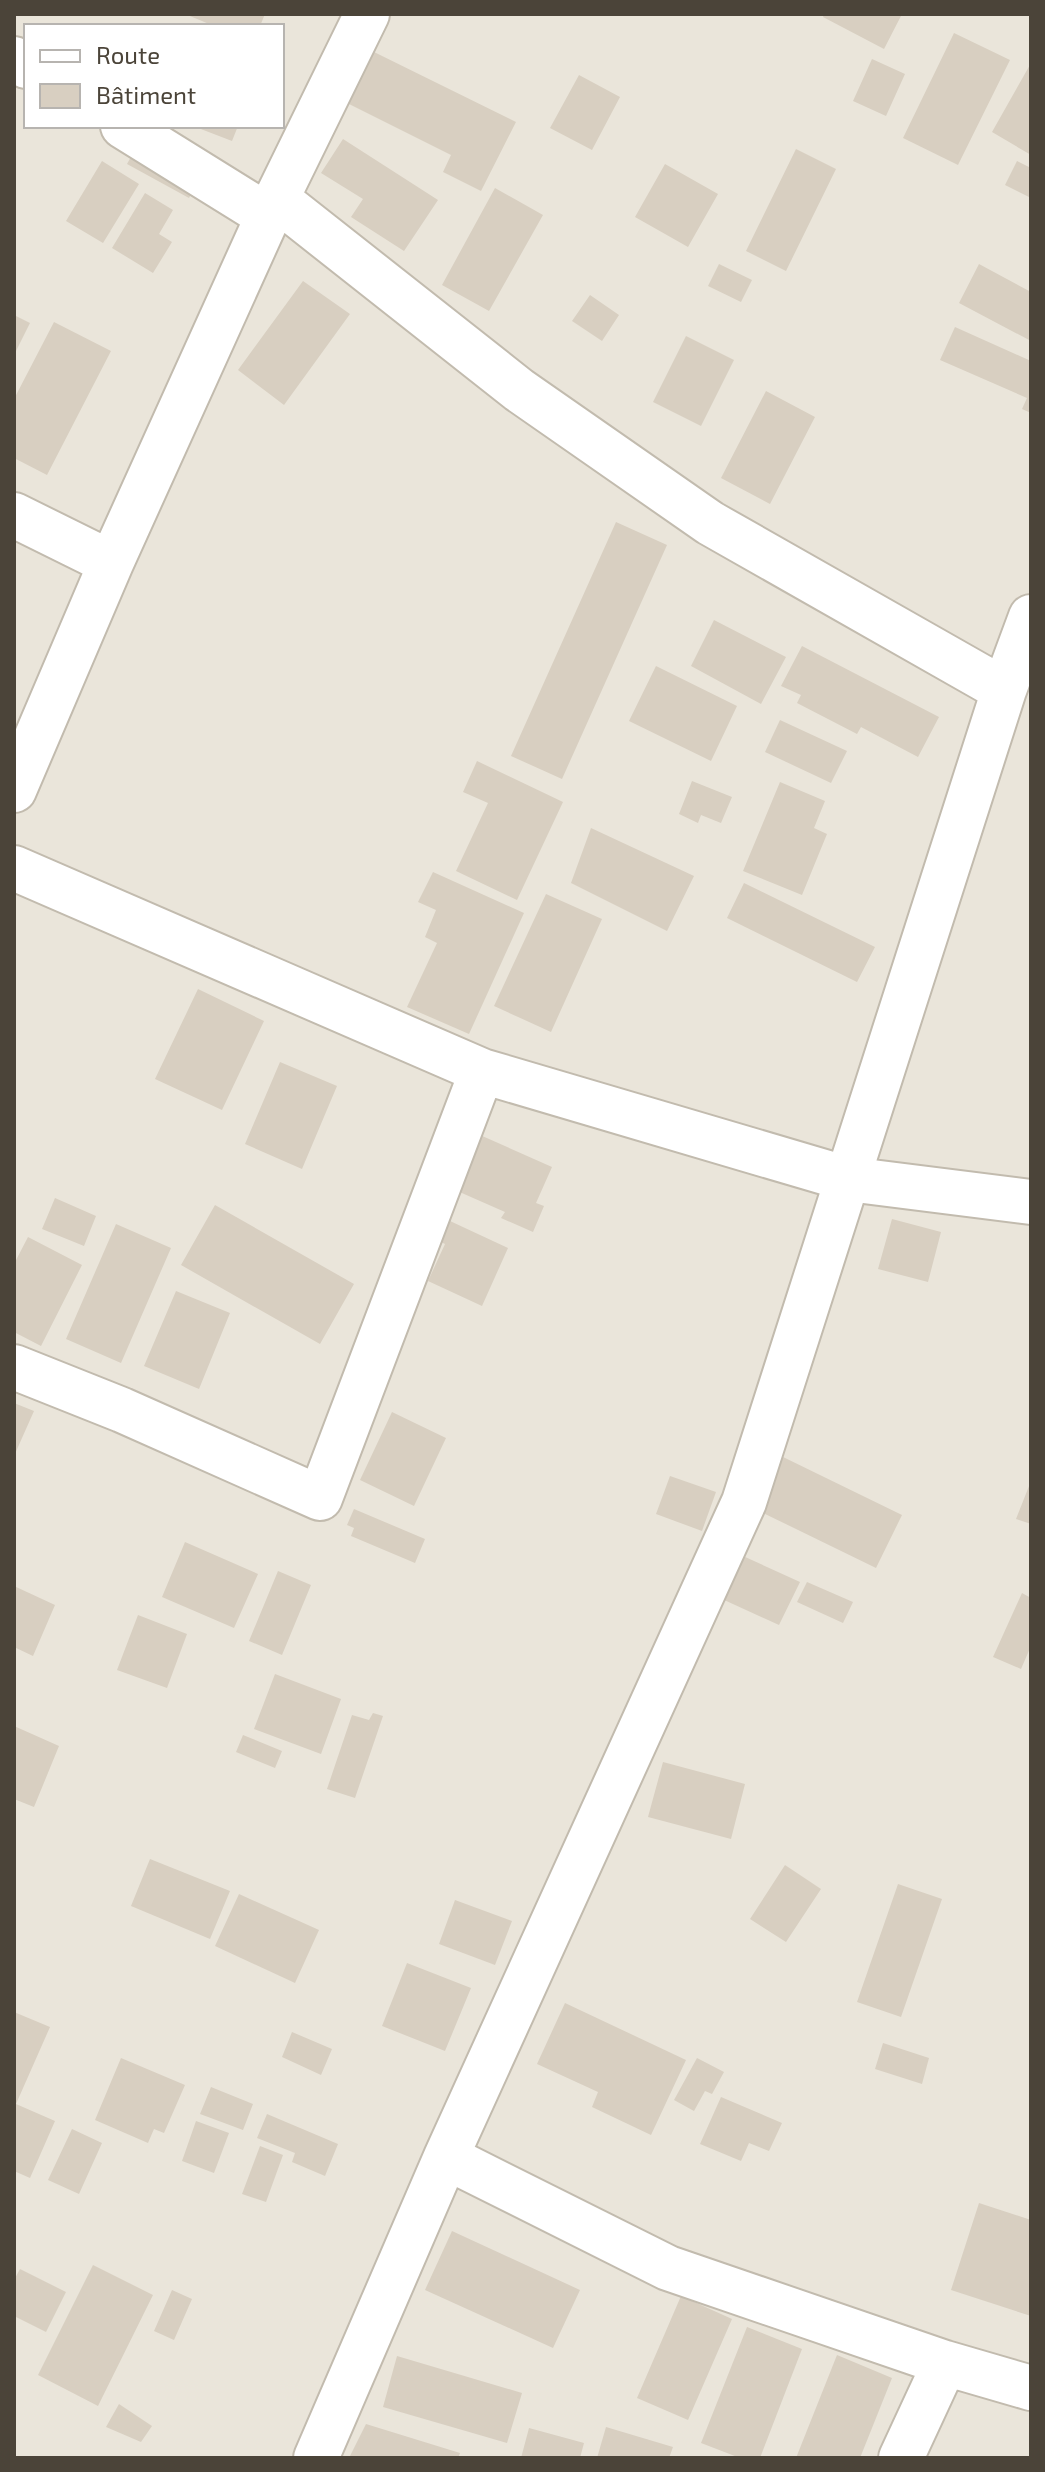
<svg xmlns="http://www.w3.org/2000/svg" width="1045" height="2472" font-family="'Exo 2',sans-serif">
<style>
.residential{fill:#eae5da;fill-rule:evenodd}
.building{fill:#d8cfc1}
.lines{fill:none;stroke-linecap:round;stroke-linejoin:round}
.minor-casing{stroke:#c2bbae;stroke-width:48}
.minor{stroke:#fff;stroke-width:44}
</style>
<rect width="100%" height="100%" fill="#f6f3ec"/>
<path class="residential" d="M14,14H1031V2458H14ZM26,26H282V126H26Z"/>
<path class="building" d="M185,14H265L260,26H214Z
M824,14H902L884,49L823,17Z
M954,33L1010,60L958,165L903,138Z
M372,51L516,122L481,191L443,172L451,155L347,103Z
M872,59L905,74L886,116L853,101Z
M1031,63V155L992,132Z
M579,75L620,97L592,150L550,128Z
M193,126H238L232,141Z
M343,139L438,200L404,251L351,217L363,199L321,173Z
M138,144L200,178L189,198L127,164Z
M796,149L836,169L786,271L746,251Z
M102,161L139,184L103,243L66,221Z
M1017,161L1031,168V198L1005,185Z
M665,164L718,194L688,247L635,217Z
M495,188L543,215L489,311L442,285Z
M145,193L173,210L159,234L172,242L153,273L112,248Z
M719,264L752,280L741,302L708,286Z
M979,264L1031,292V341L959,303Z
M303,281L350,314L284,405L238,370Z
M590,295L619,315L602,341L572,321Z
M14,315L30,323L14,355Z
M54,322L111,351L47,475L14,458V399Z
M955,327L1031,361V413L1022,409L1027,398L940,360Z
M686,336L734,360L701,426L653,402Z
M766,391L815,417L770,504L721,478Z
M616,522L667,545L562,779L511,756Z
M714,620L786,657L761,704L691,666Z
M802,646L939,717L918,757L861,727L857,734L797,703L801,695L781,686Z
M656,666L737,706L711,761L629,721Z
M780,720L847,751L831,783L765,752Z
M477,761L563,802L517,900L456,871L488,803L463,792Z
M692,781L732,797L721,823L701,815L698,823L679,814Z
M780,782L825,801L814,828L827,834L802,895L743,871Z
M591,828L694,876L667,931L571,883Z
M433,872L524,913L469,1034L407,1007L437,943L425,937L436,910L418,902Z
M744,883L875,947L857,982L727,918Z
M546,894L602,919L551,1032L494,1006Z
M198,989L264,1021L222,1110L155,1079Z
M280,1062L337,1086L302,1169L245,1144Z
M480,1135L552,1167L536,1203L544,1206L533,1232L501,1218L505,1212L455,1190Z
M55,1198L96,1216L84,1246L42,1229Z
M215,1205L354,1284L320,1344L181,1265Z
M892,1219L941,1232L928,1282L878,1269Z
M450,1221L508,1248L482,1306L428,1281L445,1244L441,1242Z
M116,1224L171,1248L121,1363L66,1339Z
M28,1237L82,1265L41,1346L14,1332V1264Z
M176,1291L230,1313L199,1389L144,1366Z
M14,1403L34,1411L14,1456Z
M392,1412L446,1438L414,1506L360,1480Z
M781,1456L902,1515L876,1568L755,1509Z
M670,1476L716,1492L702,1531L656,1514Z
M1031,1481V1524L1016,1519Z
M354,1509L425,1539L415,1563L351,1536L354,1528L347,1525Z
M185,1542L258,1574L234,1628L162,1597Z
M743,1556L800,1582L779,1625L722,1599Z
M278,1571L311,1585L282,1655L249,1641Z
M807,1582L853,1602L843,1623L797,1602Z
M14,1586L55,1605L33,1656L14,1647Z
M1022,1593L1031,1598V1646L1021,1669L993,1657Z
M138,1615L187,1634L167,1688L117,1670Z
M275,1674L341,1699L321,1754L254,1729Z
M373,1713L383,1716L355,1798L327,1789L352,1715L369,1720Z
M14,1726L59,1746L34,1807L14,1799Z
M243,1735L282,1751L275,1768L236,1752Z
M663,1762L745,1784L731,1839L648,1817Z
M150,1859L230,1891L210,1939L131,1906Z
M785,1865L821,1889L786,1942L750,1919Z
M898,1884L942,1899L901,2017L857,2002Z
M239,1894L319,1930L295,1983L215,1946Z
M455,1900L512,1921L495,1965L439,1944Z
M407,1963L471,1988L445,2051L382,2026Z
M565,2003L686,2060L651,2135L592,2107L598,2092L537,2064Z
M14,2012L50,2027L16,2104L55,2121L30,2178L14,2171Z
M292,2032L332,2049L321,2075L282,2057Z
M883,2043L929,2058L922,2084L875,2069Z
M121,2058L185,2085L164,2133L154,2129L148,2143L95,2120Z
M697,2058L724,2072L712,2094L705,2091L694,2111L674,2100Z
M211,2087L253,2104L243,2130L200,2114Z
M721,2097L782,2123L769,2151L749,2143L741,2161L700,2144Z
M267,2114L338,2144L325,2176L292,2162L295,2153L257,2138Z
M196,2121L229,2133L214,2173L182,2161Z
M72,2129L102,2143L79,2194L48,2180Z
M260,2146L283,2155L266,2202L242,2194Z
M979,2203L1031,2220V2316L951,2290Z
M452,2231L580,2290L553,2348L425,2290Z
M93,2265L153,2295L98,2406L38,2375Z
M20,2269L66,2292L46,2332L14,2316V2280Z
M172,2290L192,2299L174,2340L154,2331Z
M681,2296L732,2319L688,2420L637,2398Z
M747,2327L802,2349L760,2458H740L701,2443Z
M837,2355L892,2378L860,2458H796Z
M397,2356L522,2393L507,2443L383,2407Z
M119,2404L152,2426L141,2442L106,2427Z
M366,2424L460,2453L458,2458H349Z
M606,2427L673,2447L669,2458H597Z
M529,2428L584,2443L580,2458H521Z"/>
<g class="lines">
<g class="minor-casing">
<path id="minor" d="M14,59L26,66
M123,126L268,216
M277,199L519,390L710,523L1004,690
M14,515L111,563
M14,790L111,563L268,216L367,14
M14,868L482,1071L848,1179L1031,1202
M14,1367L122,1410L320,1498L482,1071
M446,2157L668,2268L945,2363L1031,2388
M316,2458L446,2157L744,1502L1004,690L1031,617
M901,2458L945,2363"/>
</g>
<use href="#minor" class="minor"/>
</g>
<rect width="1045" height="2472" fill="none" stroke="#4b4439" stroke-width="32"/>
<rect x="24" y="24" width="260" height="104" fill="#ffffff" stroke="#b7b4b0" stroke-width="2"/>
<rect x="40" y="50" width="40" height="12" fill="#ffffff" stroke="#b7b4b0" stroke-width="2"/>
<text x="96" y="64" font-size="24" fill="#4b4439">Route</text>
<rect x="40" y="84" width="40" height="24" fill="#d8cfc1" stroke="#b7b4b0" stroke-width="2"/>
<text x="96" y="104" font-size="24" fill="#4b4439">Bâtiment</text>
</svg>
